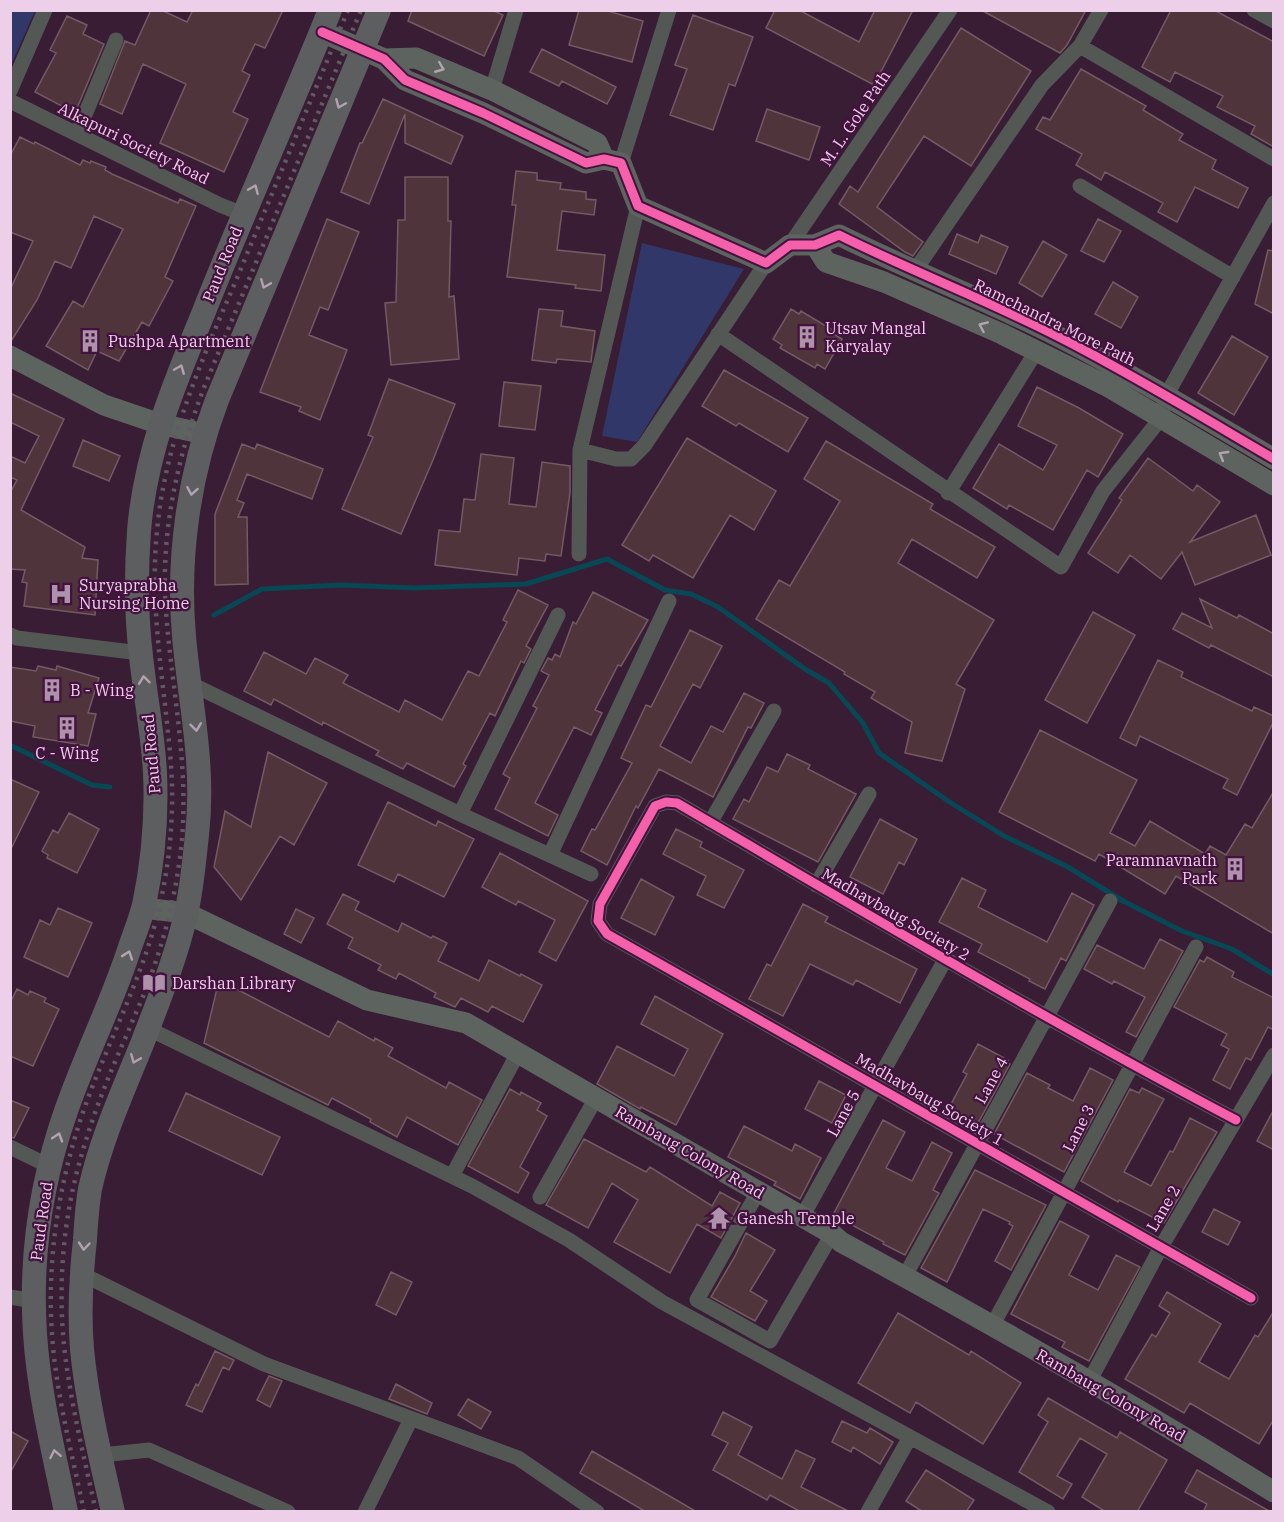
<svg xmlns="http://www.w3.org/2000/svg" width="1284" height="1522" font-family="'IBM Plex Serif',serif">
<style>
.green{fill:#313768}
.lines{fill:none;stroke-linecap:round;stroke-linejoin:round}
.stream{stroke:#074854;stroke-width:5}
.building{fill:#4f343c;stroke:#745a62;stroke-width:1.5}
.street{stroke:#545855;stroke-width:15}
.secondary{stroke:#5d635f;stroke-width:21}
.primary{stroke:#5d5e5f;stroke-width:24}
.rail{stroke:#635963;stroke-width:4.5;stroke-dasharray:3 6;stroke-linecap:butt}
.cycleway-casing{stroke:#43123e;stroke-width:13}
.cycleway{stroke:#f560ab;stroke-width:9}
.oneway{stroke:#b4a4b2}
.oneway2{stroke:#b4a2b2}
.labels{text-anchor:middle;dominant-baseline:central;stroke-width:4.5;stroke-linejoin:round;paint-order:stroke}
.street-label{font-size:16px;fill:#eecfe9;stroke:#43123e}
.poi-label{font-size:16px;fill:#eecfe9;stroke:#43123e;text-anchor:start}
</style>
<rect width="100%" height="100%" fill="#381d35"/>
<path class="green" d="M11,10L35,11L11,65L10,11Z
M642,243L744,269L637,442L602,436Z"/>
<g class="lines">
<path class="stream" d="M214,615L262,589L341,585L414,588L526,584L607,559L665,590L691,594L718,607L805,669L829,683L863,723L879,753L948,801L1004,836L1068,867L1123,901L1182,931L1232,949L1274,975
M10,745L92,785L110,787"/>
</g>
<path class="building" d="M151,10H161L187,22L193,10H283L265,48L255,44L242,71L250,75L233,112L248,119L224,172L160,143L186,84L143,64L122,114L100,104L125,41L135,45Z
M412,10H492L503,15L484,56L408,21Z
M579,10H604L643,21L632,62L569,45Z
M775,10H799L859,42L875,10H913L874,85L766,28Z
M981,10H1086L1067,45L1060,53Z
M1171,10H1214L1274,42V147L1251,134L1255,126L1217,107L1223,96L1175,72L1170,82L1142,67Z
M693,15L753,37L735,86L729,84L713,130L670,115L687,69L675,65Z
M67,16L87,25L83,34L104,44L75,113L35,92L56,53L50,50Z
M961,28L1031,71L971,166L924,136L877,207L923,242L913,256L905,252L839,204L850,186L858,192Z
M542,49L616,87L607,104L562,81L559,86L530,72Z
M1081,69L1146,106L1143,110L1183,134L1179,140L1216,160L1212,169L1248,188L1238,208L1195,187L1177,222L1158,212L1163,203L1105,172L1101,180L1076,165L1082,154L1036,129L1043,117L1050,120Z
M383,99L463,136L451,164L405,143V114L369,204L341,192L360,143H362Z
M767,109L820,127L809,160L756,141Z
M20,137L34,144L35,142L80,165L83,160L90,163L91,161L106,167L105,170L112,174L178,203L180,199L196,206L165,277L173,281L149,326L142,322L119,361L97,351L88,370L46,346L73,301L83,307L123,229L94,216L71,268L55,261L37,300L10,343V290L33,241L10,232V156Z
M516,171L537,173V180L561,183L560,189L586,192V199L596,200L594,215L562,211L557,250L605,255L601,291L575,288L576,285L507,277L516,205H512Z
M405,177H448V221H451L449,297L454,296L459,359L391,365L385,303L396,302L398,220H405Z
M327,219L359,232L328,310L320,307L309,335L347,350L320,420L299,411L301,407L260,392Z
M1098,219L1121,231L1104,262L1081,251Z
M957,234L978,243L981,235L1008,247L996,274L949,254Z
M1043,241L1067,255L1042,297L1019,283Z
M1268,250L1274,251V314L1255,304Z
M1113,282L1138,297L1121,328L1095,314Z
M539,309L563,311L561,326L595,331L591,362L557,359L556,363L532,360Z
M791,309L799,314L801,311L836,332L835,335L842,339L825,369L817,364L815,368L780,348L782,345L773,339Z
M1232,336L1268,357L1234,415L1198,393Z
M724,370L808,418L788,452L739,423L736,426L702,406Z
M389,379L455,404L433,460L401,534L342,509L373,437L368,435Z
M504,382L541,386L535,430L499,426Z
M1037,387L1079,408L1123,434L1098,477L1087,470L1053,530L1009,505L1007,509L973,488L999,444L1043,470L1057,445L1018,426Z
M10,393L64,419L21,510L85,547L82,558L98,560L95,615L24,606L27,583L22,582L25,570L10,569V493L17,480L10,477V456L25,463L39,436L10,422Z
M687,438L776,491L754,530L730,515L693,578L653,555L649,561L622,545Z
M83,440L120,456L109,481L73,466Z
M826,441L933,504L930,509L995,547L977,578L912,539L898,563L994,620L956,684L965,689L942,761L905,753L912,722L871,698L875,692L844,674L845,672L756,619L779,580L790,586L840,501L804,479Z
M242,444L255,449L257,444L323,469L312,499L247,474L237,500L244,503L238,517H247L248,584L215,585V514Z
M481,454L514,458L509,504L536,507L542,462L570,466V493L561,556L546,554L545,561L519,558L517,575L435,565L439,530L460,532L464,499L475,500Z
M1148,458L1193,491L1197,485L1220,502L1190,542L1256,515L1271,555L1195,585L1182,552L1161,579L1130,555L1118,573L1088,553L1122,500L1119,498Z
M518,590L548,605L526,646L531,649L524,663L521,661L495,716L490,713L463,764L466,766L454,787L407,763L403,769L376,755L379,751L323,722L322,725L274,699L271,705L244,691L264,652L306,674L315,658L348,675L343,683L399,712L405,700L442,720L468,671L479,676L507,622L503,620Z
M593,592L648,620L621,666L618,665L595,710L602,713L591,735L574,727L535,803L558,815L548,836L495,809L510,778L503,774L537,708L533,706L549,675L541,671L548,658L552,660L555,654L560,657L573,622L576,624Z
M1200,599L1237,618L1239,615L1274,634V677L1211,645L1209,648L1173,629L1182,613L1212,628Z
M1093,612L1135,635L1087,723L1045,700Z
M690,630L722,646L700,688L693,684L660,746L691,763L711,726L723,732L744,693L764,703L751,728L748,727L713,797L659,769L638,808L636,806L607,865L581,851L592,829L595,830L632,763L621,758L646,705L651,707Z
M1158,660L1183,672L1181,677L1252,711L1254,707L1274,716V721L1237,795L1223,788L1228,779L1140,736L1136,746L1120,738Z
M38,666L56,670L57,666L99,678L88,713L96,714L88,746L33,737L35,726L10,721V667L36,671Z
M1040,730L1137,780L1110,833L1135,846L1150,821L1205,854L1210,846L1226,855L1245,824L1252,828L1274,791V934L1176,876L1165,894L1099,854L1095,861L999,812Z
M268,752L327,783L294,845L280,836L241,900L214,867L225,811L251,827Z
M787,754L810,765L808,769L856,794L818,862L733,819L744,799L749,802L767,767L778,772Z
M10,779L39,792L10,851Z
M388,802L436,826L438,821L474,839L444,897L398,874L394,882L358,865Z
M69,813L99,829L77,873L47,858L48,855L42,851L53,830L58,833Z
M880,819L917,839L904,865L899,862L883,894L850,877Z
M676,829L702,842L700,847L744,870L724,908L697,895L706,876L663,854Z
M500,853L588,901L556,961L539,952L555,920L518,901L516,905L482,887Z
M962,878L986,890L978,907L1047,942L1072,893L1094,905L1066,961L1061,958L1045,989L1029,981L1030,979L978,952L982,944L939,922Z
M641,879L674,897L655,935L621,918Z
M343,894L359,902L355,910L398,932L402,923L431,938L433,936L447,943L438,961L479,981L489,960L520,976L521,974L542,985L523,1022L492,1006L488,1012L461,998L455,1007L434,997L436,993L399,973L396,979L378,970L381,965L348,948L353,938L327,924Z
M803,904L828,917L825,922L917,969L900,1003L856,980L853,985L810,964L783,1016L749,999L767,964L771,966Z
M58,908L92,923L68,977L24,957L40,920L50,925Z
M296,909L314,918L301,943L284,934Z
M1160,939L1183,951L1136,1037L1126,1032L1145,997L1114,981L1112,984L1084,969L1097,945L1144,969Z
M1207,957L1234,972L1232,977L1274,998V1030L1268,1027L1251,1060L1246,1058L1230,1089L1213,1080L1229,1049L1221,1045L1227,1034L1174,1007L1200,960L1204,962Z
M219,980L329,1037L338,1021L374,1041L375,1038L393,1048L388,1056L446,1088L449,1082L482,1100L458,1145L407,1117L397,1137L370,1122L371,1119L332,1098L328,1105L204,1043Z
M17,989L28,995L30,991L46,998L44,1002L59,1009L33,1066L10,1056V1003Z
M655,996L723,1034L676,1125L641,1107L640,1109L597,1084L617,1046L674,1076L688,1049L641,1024Z
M978,1044L1008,1060L1007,1062L1010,1064L978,1123L949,1108L967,1074L963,1072Z
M1090,1068L1113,1080L1064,1172L994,1134L1027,1073L1050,1085L1048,1088L1073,1101Z
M819,1081L846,1095L832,1123L805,1109Z
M1142,1088L1164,1099L1124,1172L1151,1186L1170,1151L1173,1152L1190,1118L1217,1132L1164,1223L1119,1200L1118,1202L1081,1181L1130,1089L1139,1093Z
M510,1089L520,1095L521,1092L541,1103L537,1110L547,1116L520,1167L529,1173L518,1193L468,1166Z
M186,1093L280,1137L262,1175L169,1131Z
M10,1100L29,1108L14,1138L10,1137Z
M1274,1109V1150L1257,1141Z
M883,1120L905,1132L886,1168L912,1181L932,1142L952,1153L933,1190L939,1193L905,1255L883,1244L884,1242L833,1215Z
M744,1126L792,1151L795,1144L821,1158L800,1199L774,1185L776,1182L728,1157Z
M584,1139L646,1172L650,1167L712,1206L720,1192L740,1203L721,1238L697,1224L670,1273L614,1242L638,1200L612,1183L588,1228L546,1205Z
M975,1170L1046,1205L1011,1270L995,1261L1013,1226L1009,1224L1010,1222L983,1209L947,1282L921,1268Z
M1214,1209L1240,1222L1228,1245L1202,1232Z
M1060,1221L1089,1236L1069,1275L1098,1290L1116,1255L1140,1267L1089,1361L1062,1347L1065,1342L1011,1314Z
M746,1233L775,1250L750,1291L767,1301L755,1321L711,1297L735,1256Z
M391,1272L412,1282L396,1315L376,1305Z
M1167,1292L1221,1324L1199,1362L1229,1379L1255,1335L1258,1337L1274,1311V1419L1259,1444L1190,1403L1184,1413L1125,1379L1152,1334L1156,1337L1170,1313L1159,1306Z
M898,1313L969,1355L971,1351L1021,1383L983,1444L916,1402L910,1413L858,1383Z
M215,1351L234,1360L229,1370L223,1367L202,1412L186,1405L196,1384L198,1386Z
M269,1376L282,1381L270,1407L257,1400Z
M396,1384L432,1403L427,1414L389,1399Z
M1048,1398L1117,1438L1120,1432L1167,1460L1137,1512H1106L1082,1497L1107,1454L1080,1438L1057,1476L1072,1484L1063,1499L1019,1472L1048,1422L1038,1415Z
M468,1399L491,1412L481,1429L458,1415Z
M723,1412L752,1427L738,1455L782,1479L796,1450L815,1459L801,1487L850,1512H801L770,1495L767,1500L713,1470L728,1443L712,1435Z
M842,1421L867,1433L870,1428L893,1442L880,1464L853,1447L851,1452L832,1442Z
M10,1431L28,1441L10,1473Z
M592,1451L697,1512H646L580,1473Z
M926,1470L974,1500L966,1512H923L906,1501Z
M1197,1470L1271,1512H1203L1207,1504L1185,1492Z"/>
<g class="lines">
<path class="street" d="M1101,10L1080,46L1274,159
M1254,10L1274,21
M492,90L516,10
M10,91L45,10
M10,101L220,205L243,214
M77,134L116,40
M621,163L669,10
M1080,186L1233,277
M790,245L950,10
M914,272L1042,85L1080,46
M718,334L1061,567L1103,491L1161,418L1166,396L1274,203
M580,450L616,459H631L644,446L766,263
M948,493L1037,350
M579,554L580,450L638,206
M10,635L17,638L140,653
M191,684L460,814L591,874
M460,814L558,615
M710,823L774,711
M550,855L669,601
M816,885L869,794
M147,1028L472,1186L569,1240L662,1302L1048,1512
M1236,1120C1046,1020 862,911 677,803L666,802L655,806L600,904L598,921L607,934L1251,1298
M10,1147L49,1166
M452,1176L518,1053
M758,1192L697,1300L770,1341L832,1234
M540,1197L596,1098
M802,1217L945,960
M82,1274L264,1364L518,1458L597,1512
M905,1276L1110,901
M10,1297L34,1301
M992,1326C1061,1200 1127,1072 1196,947
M1089,1382L1161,1247L1274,1055
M102,1455L149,1450L288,1512
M365,1512L411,1419
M868,1512L910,1437"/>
<path class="secondary" d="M322,32L384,59L405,80L483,113L586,163L604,159L621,163L638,206L766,263L790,245H815L839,235C913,272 990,301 1063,339C1135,376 1204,418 1274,459
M384,59L416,58L492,90L597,143L604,159
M815,245L826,262L884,282L1002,334L1107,386L1274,485
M10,356L104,405L160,424L204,434
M143,908L186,913L367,1000L466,1023L832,1234L841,1242C987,1321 1132,1404 1274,1492"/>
<path class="primary" d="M66,1512C54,1453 39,1394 35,1334C30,1258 41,1182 66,1111C85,1056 111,1005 129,950C134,935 140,921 144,905C153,862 157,817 155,773C153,734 145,695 141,656C136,615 136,573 139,531C145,454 174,384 203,314C243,212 289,112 330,10
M113,1512C101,1460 87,1402 82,1349C79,1313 81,1276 85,1240C86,1223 87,1206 90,1189C101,1139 123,1091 142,1044C158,1002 176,958 186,914C192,888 194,861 197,835C205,765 190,704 184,636C177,557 189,474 217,400L379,10"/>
<path class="rail" d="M84,1512C72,1453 56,1394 52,1334C47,1261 58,1188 81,1118C107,1041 148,970 163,890C171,849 174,807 171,765C165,686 149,610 157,531C165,441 202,360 237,278C274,189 311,100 348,10
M96,1512C86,1466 75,1421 68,1375C56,1304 61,1225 81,1157C93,1114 110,1072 128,1032C135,1014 144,996 150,978C165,937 176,893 181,849C190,770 172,691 166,612C160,535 177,457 205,385L361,10"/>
<g class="cycleway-casing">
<path id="cycleway" d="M322,32L384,59L405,80L483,113L586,163L604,159L621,163L638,206L766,263L790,245H815L839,235C913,272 990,301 1063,339C1135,376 1204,418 1274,459
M1236,1120C1046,1020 862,911 677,803L666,802L655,806L600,904L598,921L607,934L1251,1298"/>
</g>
<use href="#cycleway" class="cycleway"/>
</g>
<defs><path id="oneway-chevron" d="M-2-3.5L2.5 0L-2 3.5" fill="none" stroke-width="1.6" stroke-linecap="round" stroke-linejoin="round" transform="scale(1.5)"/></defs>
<g class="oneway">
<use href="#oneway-chevron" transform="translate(440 68) rotate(22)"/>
<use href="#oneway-chevron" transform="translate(983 326) rotate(-156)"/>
<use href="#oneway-chevron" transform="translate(1223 455) rotate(-149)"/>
</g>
<g class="oneway2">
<use href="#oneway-chevron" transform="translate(340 104) rotate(113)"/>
<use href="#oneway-chevron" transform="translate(254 189) rotate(-67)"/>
<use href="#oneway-chevron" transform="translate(265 284) rotate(112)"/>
<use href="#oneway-chevron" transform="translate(180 369) rotate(-68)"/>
<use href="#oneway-chevron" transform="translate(192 491) rotate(100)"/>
<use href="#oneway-chevron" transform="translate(144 680) rotate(-97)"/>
<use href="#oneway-chevron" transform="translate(196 727) rotate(83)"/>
<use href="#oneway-chevron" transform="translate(128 955) rotate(-71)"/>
<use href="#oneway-chevron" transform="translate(135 1059) rotate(112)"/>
<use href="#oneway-chevron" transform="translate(58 1137) rotate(-72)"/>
<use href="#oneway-chevron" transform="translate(84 1246) rotate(95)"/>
<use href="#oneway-chevron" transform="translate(55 1454) rotate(-101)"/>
</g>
<defs>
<g id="building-bare" transform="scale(1.8)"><path d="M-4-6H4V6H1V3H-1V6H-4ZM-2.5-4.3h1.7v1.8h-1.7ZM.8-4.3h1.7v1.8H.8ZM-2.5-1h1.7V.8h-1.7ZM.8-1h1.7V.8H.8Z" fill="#ae91aa" stroke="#43123e" stroke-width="2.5" paint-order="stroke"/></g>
<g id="hospital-bare" transform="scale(1.8)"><path d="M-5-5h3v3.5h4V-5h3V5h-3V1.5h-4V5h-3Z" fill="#ae91aa" stroke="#43123e" stroke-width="2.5" paint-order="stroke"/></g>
<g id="library-bare" transform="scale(1.8)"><path d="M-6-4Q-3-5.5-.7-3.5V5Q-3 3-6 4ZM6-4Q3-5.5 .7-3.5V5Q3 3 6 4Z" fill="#ae91aa" stroke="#43123e" stroke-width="2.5" paint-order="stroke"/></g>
<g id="temple-bare" transform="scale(1.8)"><path d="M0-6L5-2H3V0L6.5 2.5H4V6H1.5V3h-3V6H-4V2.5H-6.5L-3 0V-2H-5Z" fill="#ae91aa" stroke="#43123e" stroke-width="2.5" paint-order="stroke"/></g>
</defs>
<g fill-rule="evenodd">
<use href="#building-bare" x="807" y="337"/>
<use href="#building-bare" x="90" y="341"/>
<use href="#hospital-bare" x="61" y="594"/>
<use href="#building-bare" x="52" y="690"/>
<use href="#building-bare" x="67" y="728"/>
<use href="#building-bare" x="1235" y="869"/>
<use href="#library-bare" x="154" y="983"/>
<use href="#temple-bare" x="719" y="1218"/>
</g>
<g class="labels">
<g class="street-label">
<text transform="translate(855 118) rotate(-56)">M. L. Gole Path</text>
<text transform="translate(134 143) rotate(26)">Alkapuri Society Road</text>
<text transform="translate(222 264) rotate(-68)">Paud Road</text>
<text transform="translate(1055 322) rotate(26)">Ramchandra More Path</text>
<text transform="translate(151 754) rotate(-95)">Paud Road</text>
<text transform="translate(896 914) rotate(30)">Madhavbaug Society 2</text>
<text transform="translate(991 1080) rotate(-61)">Lane 4</text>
<text transform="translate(930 1099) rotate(30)">Madhavbaug Society 1</text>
<text transform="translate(843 1113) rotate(-61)">Lane 5</text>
<text transform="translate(1078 1128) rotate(-63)">Lane 3</text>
<text transform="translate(690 1152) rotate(30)">Rambaug Colony Road</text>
<text transform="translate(1163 1208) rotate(-60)">Lane 2</text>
<text transform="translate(41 1221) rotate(-82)">Paud Road</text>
<text transform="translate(1111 1395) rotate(30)">Rambaug Colony Road</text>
</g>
<g class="poi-label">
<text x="825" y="328">Utsav Mangal<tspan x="825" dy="18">Karyalay</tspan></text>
<text x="108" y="341">Pushpa Apartment</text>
<text x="79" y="585">Suryaprabha<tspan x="79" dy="18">Nursing Home</tspan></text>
<text x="70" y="690">B - Wing</text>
<text x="67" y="753" text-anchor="middle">C - Wing</text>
<text x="1217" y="860" text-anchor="end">Paramnavnath<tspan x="1217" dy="18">Park</tspan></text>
<text x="172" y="983">Darshan Library</text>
<text x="737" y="1218">Ganesh Temple</text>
</g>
</g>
<rect width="1284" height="1522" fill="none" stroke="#eecfe9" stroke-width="24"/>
</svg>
